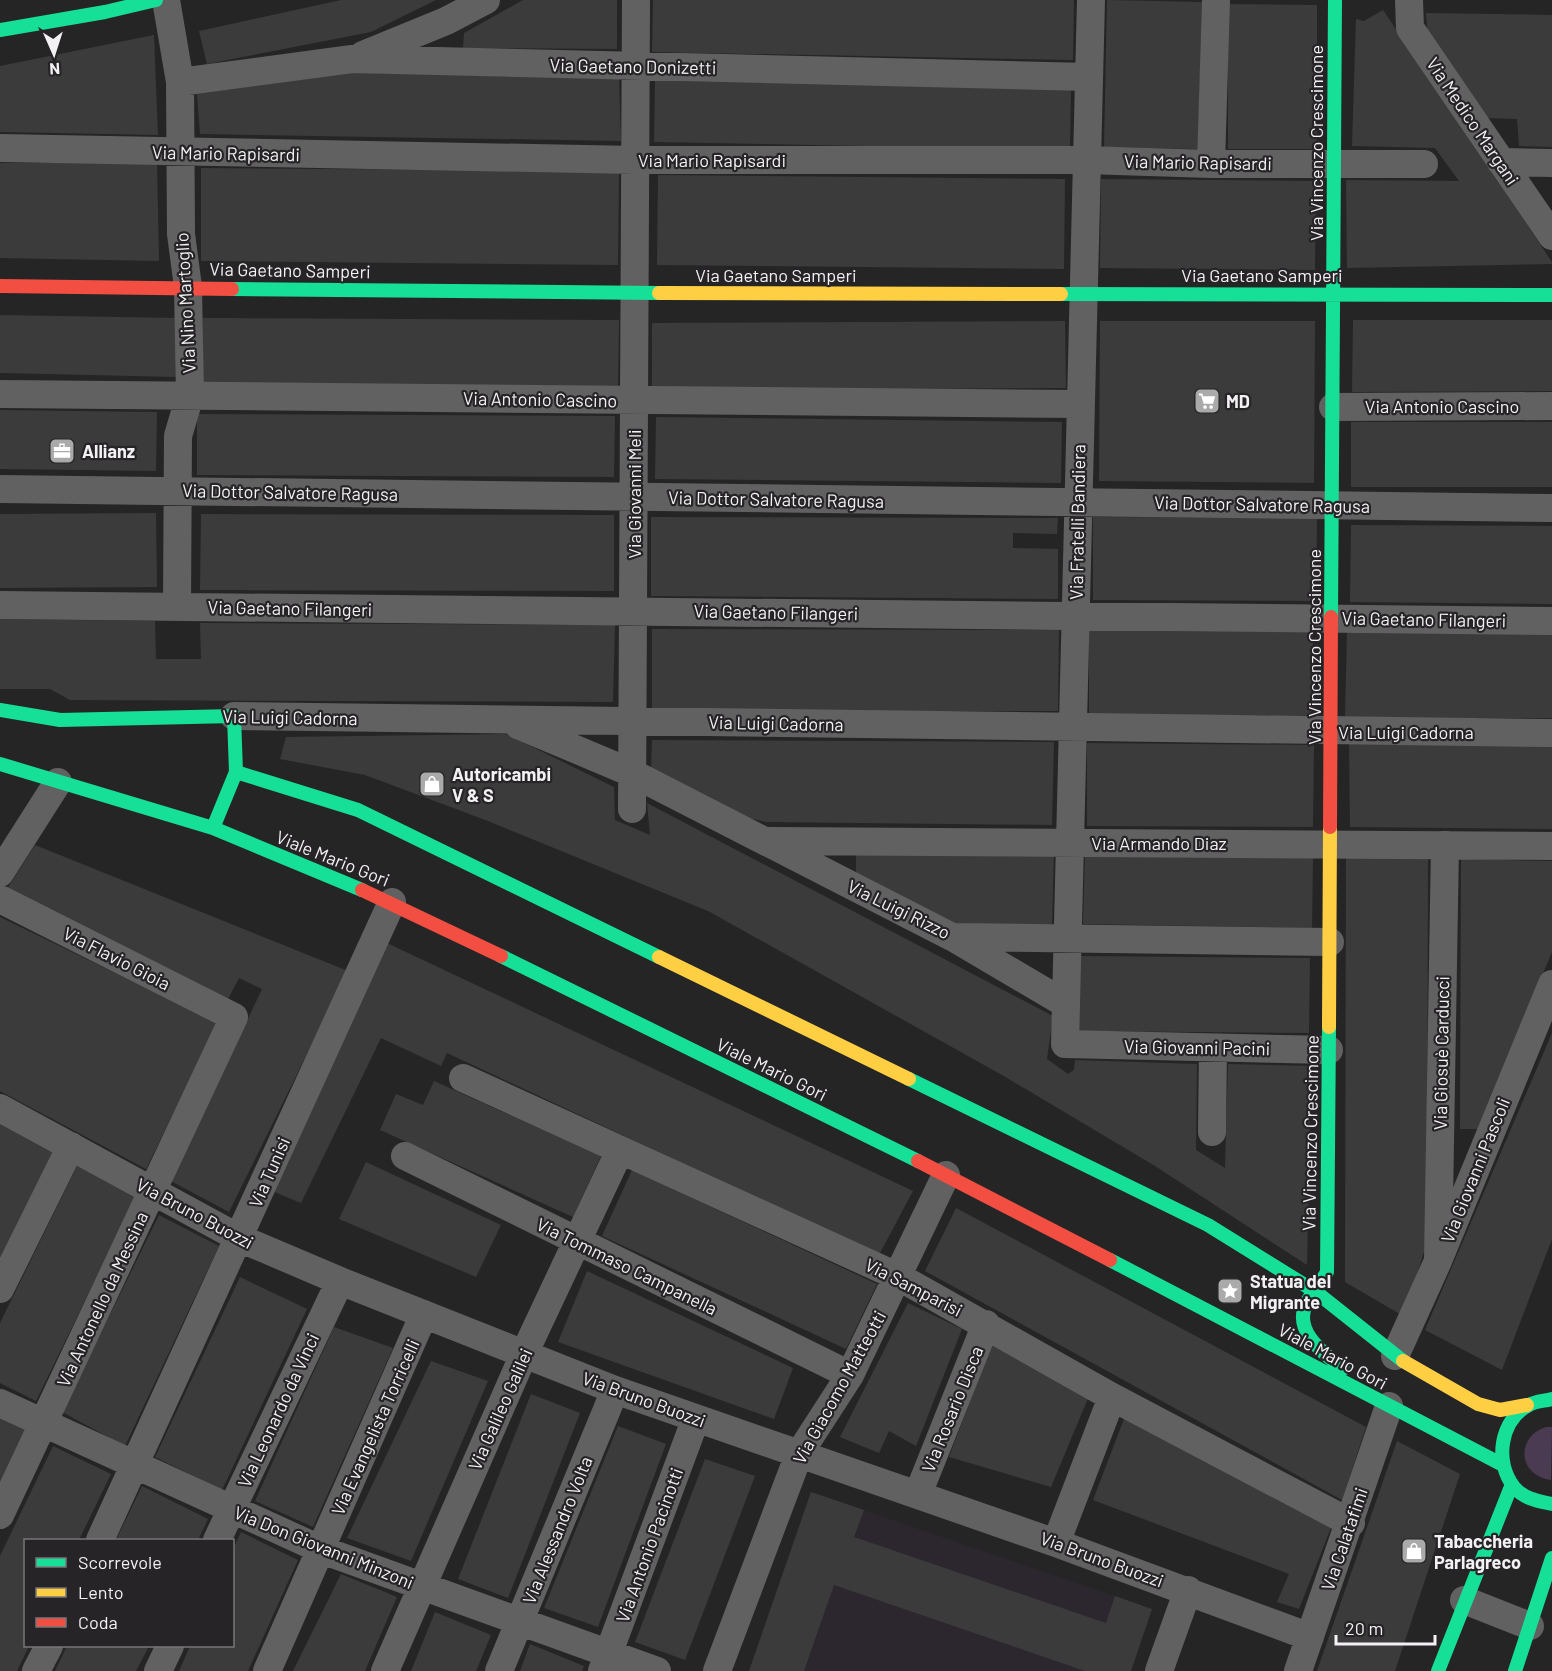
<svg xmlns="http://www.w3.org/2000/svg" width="1552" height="1671" font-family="Barlow,sans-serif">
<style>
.built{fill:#2c272f}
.garden{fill:#4a3b53}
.building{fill:#3c3b3c}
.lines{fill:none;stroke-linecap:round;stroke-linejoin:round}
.street{stroke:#626162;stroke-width:28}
.fast{stroke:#16e098;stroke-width:14}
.slow{stroke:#ffcf43;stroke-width:14}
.jam{stroke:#f24e42;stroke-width:14}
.labels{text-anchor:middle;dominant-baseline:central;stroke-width:4.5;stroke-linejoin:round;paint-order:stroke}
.street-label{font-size:18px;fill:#f3f1f3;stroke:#262427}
.poi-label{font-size:18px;font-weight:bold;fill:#f3f1f3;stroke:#262427;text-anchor:start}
</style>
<rect width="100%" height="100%" fill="#262526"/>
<path class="built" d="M811,1492L1152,1609L1131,1671H749Z"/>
<path class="garden" d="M1546,1427H1552L1551,1480C1518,1476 1515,1437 1546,1427Z"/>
<path class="building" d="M341,0H436L371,32L207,64L199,31Z
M523,0H617V49L463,48L464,33Z
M653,0H1074L1073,60L652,52Z
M1107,0L1202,2L1198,149L1104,147Z
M1228,4L1317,5V149H1228Z
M1383,10L1552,262V264L1347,268L1346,180L1459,181L1435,148L1352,146L1356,19L1364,21Z
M1426,13L1552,15V147L1519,146L1517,119L1482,118L1428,39Z
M154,35L158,135L0,132V66Z
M355,72L619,76L621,141L200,134L197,94Z
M655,80L1071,88L1070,150L654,142Z
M0,163H157L159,261L0,258Z
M201,168L619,171L618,265L201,261Z
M658,175L1065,179L1064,269L657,265Z
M1101,179L1316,181L1315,270L1100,268Z
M0,315L178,318L177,377L0,373Z
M203,318L619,320L618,387L203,384Z
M1353,320H1552V391L1352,392Z
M1065,321L1066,388L652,390V323Z
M1100,321H1315L1314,483L1099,481Z
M0,410L157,412L156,471L0,469Z
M197,414L615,416L614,477L197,475Z
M656,417L1062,422L1061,483L655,479Z
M1351,422H1552V487H1351Z
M156,513L157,587L0,588V514Z
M201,514L614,515V591L200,590Z
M651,517L1058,518L1057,534L1013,533V548L1058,549V599L651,596Z
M1093,517L1317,518L1316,601L1093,600Z
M1351,525L1552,526V604L1350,602Z
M0,619L155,621L156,659H201L200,623L615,625L613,702L70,700L50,689H0Z
M1089,628H1313V715L1089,716Z
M652,629L1059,630L1058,711H652Z
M1347,631L1552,634V718H1345Z
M506,734L614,787L615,820L650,835L647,803L1053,1016L1047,1059L1068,1074L1074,1070L1075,1060L1197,1064L1196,1150L1225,1168L1228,1064L1311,1066L1307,1265L1155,1166L1002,1075L708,911L488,821L365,775L280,759L286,737Z
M652,740L1054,742L1052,825L766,822L739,816L651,771Z
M1087,743L1314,745L1313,827L1087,826Z
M1349,743L1552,746V829L1350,827Z
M35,845L348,971L229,1212L171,1181L262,989L239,978L228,999L7,889Z
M1054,850L1052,927L958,925L856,875V854Z
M1085,854L1313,858L1312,928L1083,924Z
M1346,857L1428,858L1427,1241L1405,1317L1345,1282Z
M1461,859L1552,861V952L1478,1129H1460Z
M0,917L218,1023L146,1169L0,1091Z
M387,943L913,1191L879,1255L447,1053L441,1066L381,1038L301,1203L272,1191Z
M1079,956L1310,958L1309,1033L1078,1031Z
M1552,1033V1239L1502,1370L1425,1330Z
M434,1081L601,1156L573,1217L380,1130L396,1094L423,1105Z
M0,1123L53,1151L0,1257Z
M366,1162L501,1225L476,1277L339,1219Z
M78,1164L136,1196L36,1401L0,1383V1323Z
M632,1170L877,1284L846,1349L602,1236Z
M956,1208L1366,1427L1342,1500L925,1271Z
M159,1215L219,1246L125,1446L62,1412Z
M587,1271L793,1368L774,1419L558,1342Z
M240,1277L307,1309L222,1490L155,1457Z
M908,1303L962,1329L916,1446L889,1431L879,1453L840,1437Z
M334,1327L393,1348L313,1527L255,1501Z
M992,1344L1089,1396L1051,1487L949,1457Z
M431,1361L488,1381L411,1561L347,1538Z
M531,1394L580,1413L508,1598L458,1579Z
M0,1416L31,1431L0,1493Z
M1124,1419L1332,1525L1299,1609L1277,1602L1289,1574L1093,1500Z
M618,1426L666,1444L598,1627L544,1608Z
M1397,1441L1460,1474L1395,1671H1317Z
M53,1446L111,1474L79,1540H26V1646H29L17,1671H0V1556Z
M705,1459L755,1476L685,1660L635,1642Z
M142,1486L208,1519L198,1540H116Z
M811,1492L864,1510L854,1537L1106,1623L1115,1596L1152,1609L1131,1671H1085L834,1585L804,1671H749Z
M241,1532L298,1560L248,1671H179L190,1646H232V1551Z
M341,1574L397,1597L365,1671H293Z
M435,1612L491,1635L476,1671H411Z
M530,1644L584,1666L582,1671H520Z
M67,1646H149L136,1671H55Z"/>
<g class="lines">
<path class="street" d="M166,0L180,82L181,234L188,287L190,395L178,436L177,606
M1091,0L1065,1044L1329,1050
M1409,0L1410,28L1552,236
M363,55L446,21L486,0
M180,82L352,59L1088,77
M0,148L635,160H1086L1211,164H1424
M1501,162L1552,163
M1211,164L1216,0
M0,394L1080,404
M1333,407L1552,406
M0,489L1552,508
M0,605L1552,621
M234,716L1552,733
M518,725L632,773L952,937L1330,942
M632,809L636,0
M771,841L1552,846
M0,873L58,782
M0,899L234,1017L0,1515
M954,938L1066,1004
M463,1078L899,1277L1112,1397L1351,1523
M0,1108L239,1238L340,1281L615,1390L1056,1543L1310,1637
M1212,1132L1213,1048
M405,1156L850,1375
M1438,1261L1445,845
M0,1289L71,1146
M1395,1356L1438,1261L1552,984
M0,1403L322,1550L657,1671
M918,1494L986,1324
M100,1540L392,902
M217,1540L340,1281
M1056,1543L1112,1397
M1464,1600L1530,1626
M36,1671L49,1646
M158,1671L170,1646
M267,1671L424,1314
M385,1671L524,1354L620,1150
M499,1671L615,1390
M602,1671L696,1418
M717,1671L799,1454L850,1375L946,1175
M1159,1671L1188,1590
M1298,1671L1389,1406"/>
<path class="fast" d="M0,30L105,12L156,0
M232,289L659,293
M1061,294L1552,295
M1331,617L1335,0
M0,710L60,720L234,716L236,772L213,828
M0,764L213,828L362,890
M236,772L358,810L659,957
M501,956L918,1161
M1329,1027L1327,1272C1321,1283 1311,1293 1306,1304C1293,1332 1324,1353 1343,1369
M909,1079L1208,1225L1316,1292L1403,1361
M1110,1260L1503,1465
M1552,1399C1545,1401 1535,1401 1529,1405C1500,1420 1494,1462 1514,1487C1524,1499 1538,1501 1552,1504
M1438,1671L1512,1484
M1515,1671L1552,1558"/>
<path class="slow" d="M659,293L1061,294
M659,957L909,1079
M1329,1027L1330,827
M1403,1361L1478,1404L1500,1410L1527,1405"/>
<path class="jam" d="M0,286L232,289
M1330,827L1331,617
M362,890L501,956
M918,1161L1110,1260"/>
</g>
<defs>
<g id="supermarket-square" transform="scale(1.35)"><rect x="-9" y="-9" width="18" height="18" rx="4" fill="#abaaab" stroke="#262427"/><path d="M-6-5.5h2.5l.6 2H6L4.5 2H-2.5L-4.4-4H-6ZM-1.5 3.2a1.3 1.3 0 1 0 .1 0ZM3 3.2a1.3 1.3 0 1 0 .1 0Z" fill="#fff"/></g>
<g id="office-square" transform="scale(1.35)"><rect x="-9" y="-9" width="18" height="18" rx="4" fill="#abaaab" stroke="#262427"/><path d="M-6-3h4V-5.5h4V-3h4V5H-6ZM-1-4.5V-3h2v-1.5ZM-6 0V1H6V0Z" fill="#fff"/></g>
<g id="shop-square" transform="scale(1.35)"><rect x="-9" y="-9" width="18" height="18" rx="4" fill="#abaaab" stroke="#262427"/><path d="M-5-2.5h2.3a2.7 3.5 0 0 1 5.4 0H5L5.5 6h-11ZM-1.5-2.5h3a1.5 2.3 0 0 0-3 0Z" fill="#fff"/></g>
<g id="sight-square" transform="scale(1.35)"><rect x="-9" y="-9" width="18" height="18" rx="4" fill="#abaaab" stroke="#262427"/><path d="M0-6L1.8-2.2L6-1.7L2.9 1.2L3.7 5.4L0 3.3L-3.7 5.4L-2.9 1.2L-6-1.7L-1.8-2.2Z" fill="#fff"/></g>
</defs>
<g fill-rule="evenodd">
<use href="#supermarket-square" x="1207" y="401"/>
<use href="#office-square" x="62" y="451"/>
<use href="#shop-square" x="432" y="784"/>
<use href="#sight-square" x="1230" y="1291"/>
<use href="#shop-square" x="1414" y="1551"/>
</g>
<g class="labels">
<g class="street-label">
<text transform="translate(633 66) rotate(1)">Via Gaetano Donizetti</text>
<text transform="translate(1473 121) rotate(56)">Via Medico Margani</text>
<text transform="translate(1316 143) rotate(-90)">Via Vincenzo Crescimone</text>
<text transform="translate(226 153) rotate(1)">Via Mario Rapisardi</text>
<text x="712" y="160">Via Mario Rapisardi</text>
<text transform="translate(1198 162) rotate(1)">Via Mario Rapisardi</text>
<text transform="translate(290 270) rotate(1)">Via Gaetano Samperi</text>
<text x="776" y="275">Via Gaetano Samperi</text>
<text x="1262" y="275">Via Gaetano Samperi</text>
<text transform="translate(185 303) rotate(-93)">Via Nino Martoglio</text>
<text transform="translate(540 399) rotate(1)">Via Antonio Cascino</text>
<text x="1442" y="406">Via Antonio Cascino</text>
<text transform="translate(290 492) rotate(1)">Via Dottor Salvatore Ragusa</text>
<text transform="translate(634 494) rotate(-90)">Via Giovanni Meli</text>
<text transform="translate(776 499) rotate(1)">Via Dottor Salvatore Ragusa</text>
<text transform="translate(1262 504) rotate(1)">Via Dottor Salvatore Ragusa</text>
<text transform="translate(1077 522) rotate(-89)">Via Fratelli Bandiera</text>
<text transform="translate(290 608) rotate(1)">Via Gaetano Filangeri</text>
<text transform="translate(776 612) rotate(1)">Via Gaetano Filangeri</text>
<text transform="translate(1424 619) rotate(1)">Via Gaetano Filangeri</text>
<text transform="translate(1314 647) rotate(-90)">Via Vincenzo Crescimone</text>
<text transform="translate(290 717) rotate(1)">Via Luigi Cadorna</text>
<text transform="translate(776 723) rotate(1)">Via Luigi Cadorna</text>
<text x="1406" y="732">Via Luigi Cadorna</text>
<text x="1159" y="843">Via Armando Diaz</text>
<text transform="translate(333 858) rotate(22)">Viale Mario Gori</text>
<text transform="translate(899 909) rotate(26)">Via Luigi Rizzo</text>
<text transform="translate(117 958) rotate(27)">Via Flavio Gioia</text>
<text transform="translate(1197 1047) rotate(1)">Via Giovanni Pacini</text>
<text transform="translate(1441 1053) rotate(-89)">Via Giosuè Carducci</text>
<text transform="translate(772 1069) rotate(26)">Viale Mario Gori</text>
<text transform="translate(1310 1133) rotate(-89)">Via Vincenzo Crescimone</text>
<text transform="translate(1475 1170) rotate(-68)">Via Giovanni Pascoli</text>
<text transform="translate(269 1172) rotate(-66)">Via Tunisi</text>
<text transform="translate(195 1213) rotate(28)">Via Bruno Buozzi</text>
<text transform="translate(627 1266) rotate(26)">Via Tommaso Campanella</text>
<text transform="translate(914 1287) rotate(27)">Via Samparisi</text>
<text transform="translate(102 1299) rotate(-65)">Via Antonello da Messina</text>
<text transform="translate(1333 1356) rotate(28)">Viale Mario Gori</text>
<text transform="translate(839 1387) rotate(-61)">Via Giacomo Matteotti</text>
<text transform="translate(644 1399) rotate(20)">Via Bruno Buozzi</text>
<text transform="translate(500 1409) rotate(-66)">Via Galileo Galilei</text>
<text transform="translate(952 1409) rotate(-68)">Via Rosario Disca</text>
<text transform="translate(278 1410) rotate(-65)">Via Leonardo da Vinci</text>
<text transform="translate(375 1427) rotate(-66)">Via Evangelista Torricelli</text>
<text transform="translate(557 1530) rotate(-68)">Via Alessandro Volta</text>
<text transform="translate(1344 1539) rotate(-71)">Via Calatafimi</text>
<text transform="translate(649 1545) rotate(-70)">Via Antonio Pacinotti</text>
<text transform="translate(324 1547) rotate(22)">Via Don Giovanni Minzoni</text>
<text transform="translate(1102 1559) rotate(20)">Via Bruno Buozzi</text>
</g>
<g class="poi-label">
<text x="1226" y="401">MD</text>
<text x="82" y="451">Allianz</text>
<text x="452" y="774">Autoricambi<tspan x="452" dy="21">V &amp; S</tspan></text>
<text x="1250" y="1281">Statua del<tspan x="1250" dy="21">Migrante</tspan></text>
<text x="1434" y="1541">Tabaccheria<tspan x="1434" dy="21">Parlagreco</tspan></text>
</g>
</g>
<rect x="24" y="1539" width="210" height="108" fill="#262427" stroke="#787679" stroke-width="1.5"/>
<rect x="36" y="1558" width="30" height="9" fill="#16e098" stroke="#787679" stroke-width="1.5"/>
<text x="78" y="1569" font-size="18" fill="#f3f1f3">Scorrevole</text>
<rect x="36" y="1588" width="30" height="9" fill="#ffcf43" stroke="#787679" stroke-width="1.5"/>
<text x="78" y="1599" font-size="18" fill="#f3f1f3">Lento</text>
<rect x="36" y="1618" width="30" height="9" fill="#f24e42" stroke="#787679" stroke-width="1.5"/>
<text x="78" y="1629" font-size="18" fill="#f3f1f3">Coda</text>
<g transform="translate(54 54) rotate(177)" stroke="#262427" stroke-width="4.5" paint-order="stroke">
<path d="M0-4.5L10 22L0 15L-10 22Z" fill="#f3f1f3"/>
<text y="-9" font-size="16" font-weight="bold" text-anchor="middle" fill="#f3f1f3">N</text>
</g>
<path d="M1336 1635v9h99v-9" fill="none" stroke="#f3f1f3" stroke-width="3"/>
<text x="1345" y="1635" font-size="18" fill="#f3f1f3" stroke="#262427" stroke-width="4.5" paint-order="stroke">20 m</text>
</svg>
